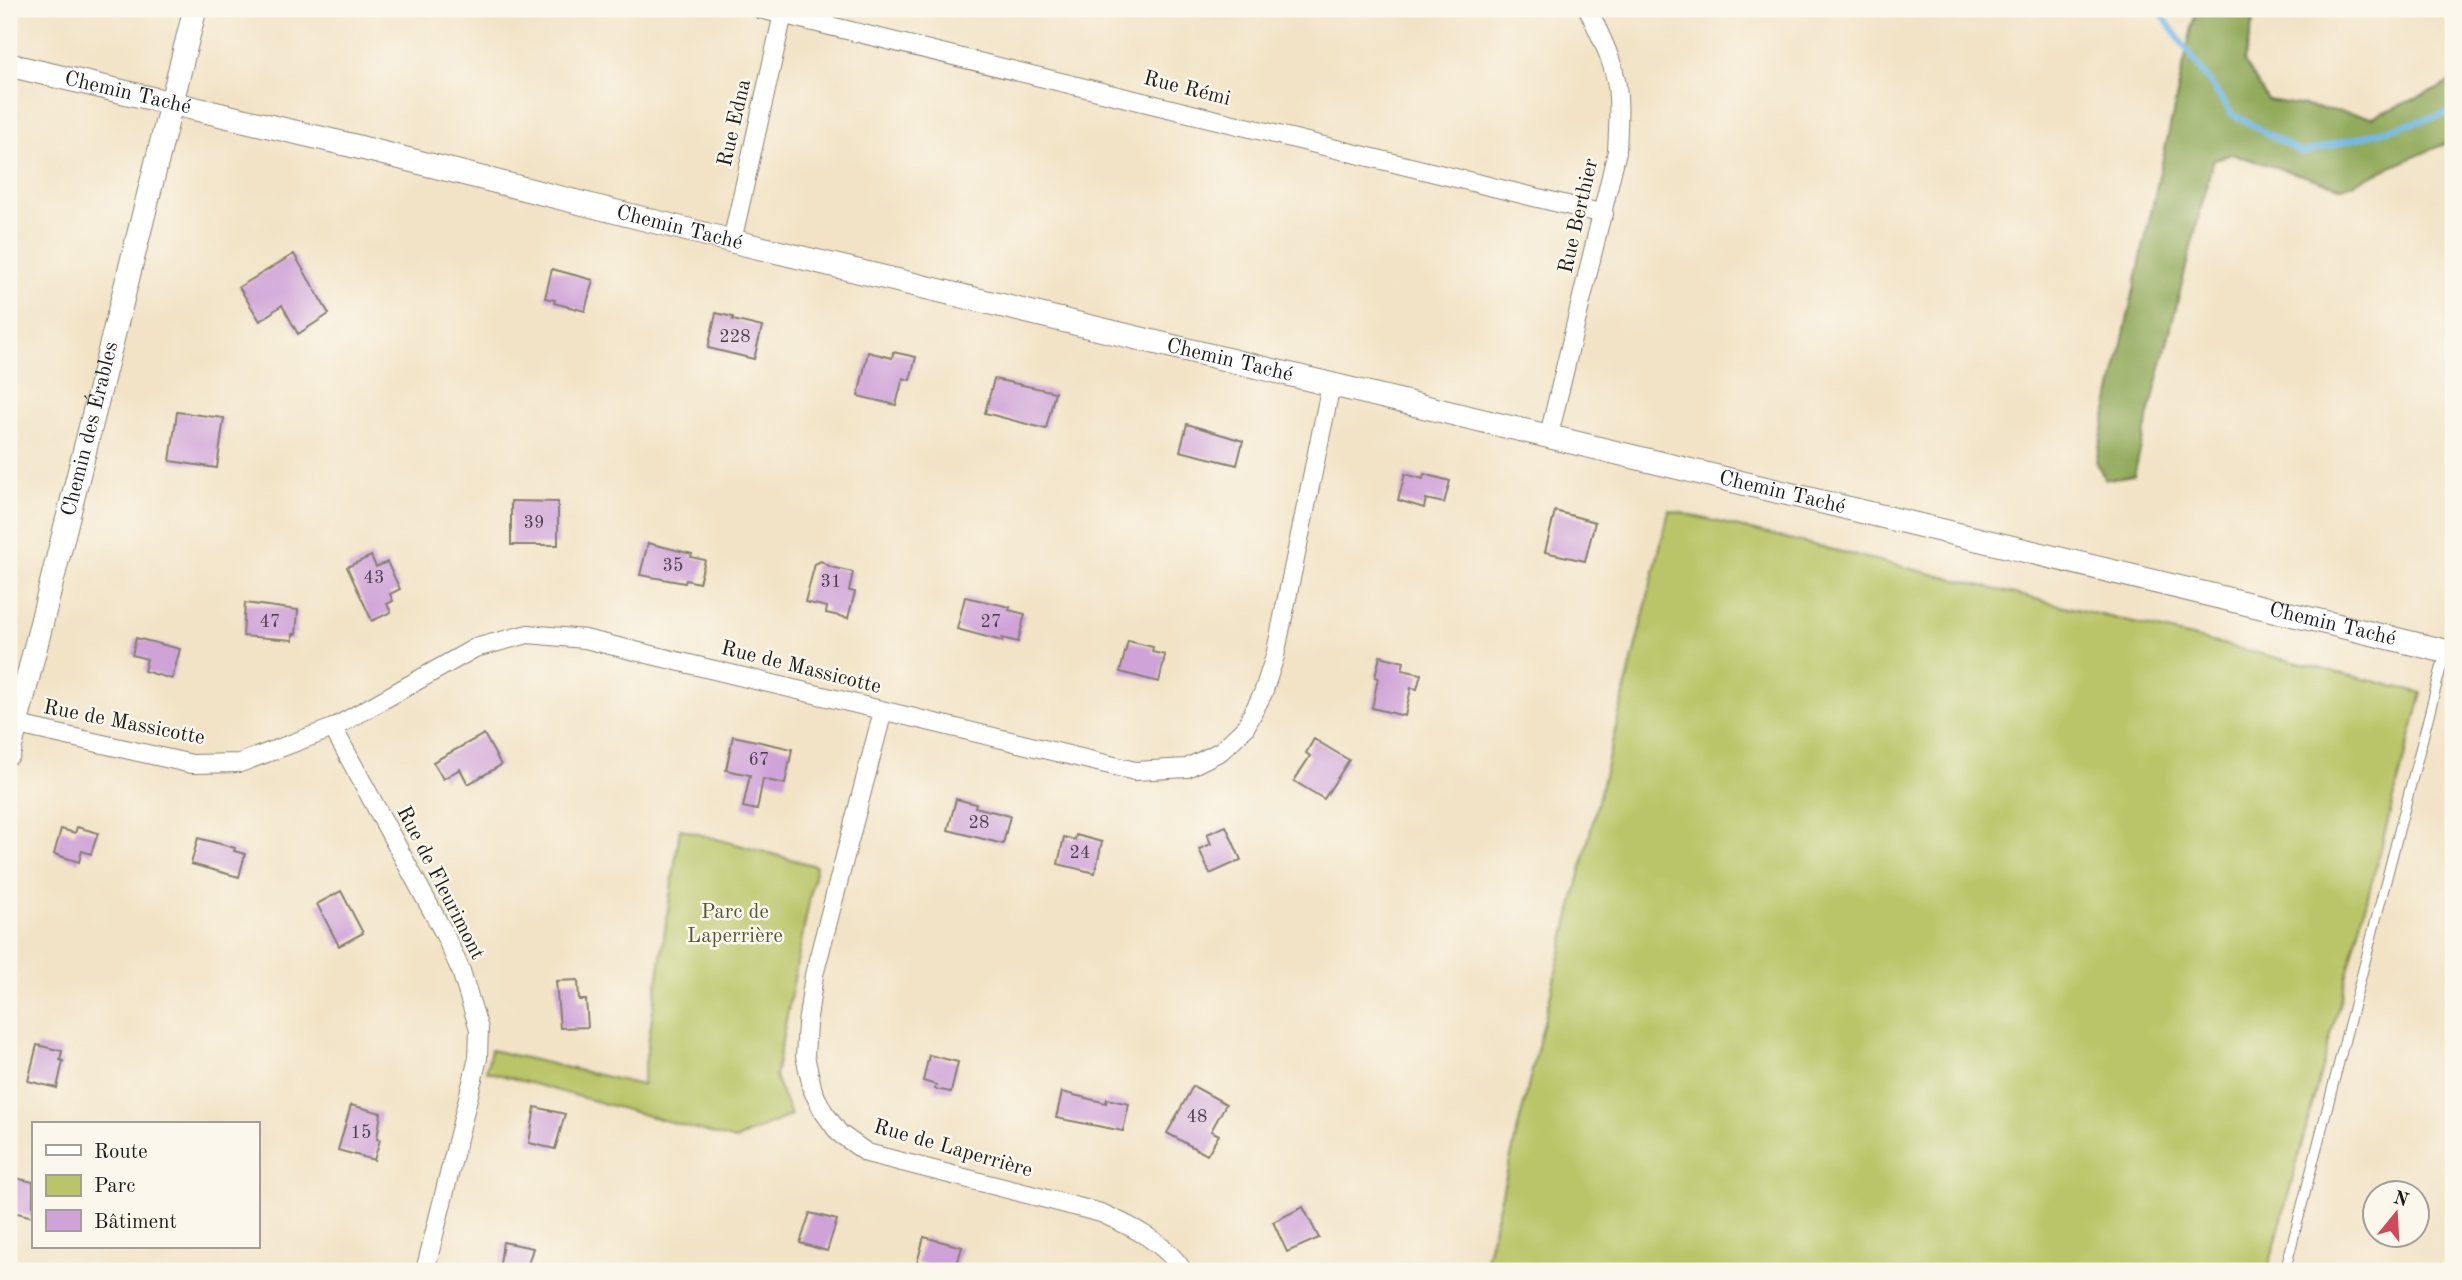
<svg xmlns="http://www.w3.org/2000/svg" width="2462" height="1280" font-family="'Old Standard TT',serif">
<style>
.green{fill:#b9c567;stroke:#6a7042;stroke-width:2}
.forest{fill:#92aa5c;stroke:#57633c;stroke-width:2}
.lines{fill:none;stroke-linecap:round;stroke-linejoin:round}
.stream{stroke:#71b9e9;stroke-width:6}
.building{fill:#cfa3d8}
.service-casing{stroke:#878071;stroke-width:11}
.minor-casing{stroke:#878071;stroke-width:20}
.tertiary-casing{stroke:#878071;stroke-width:25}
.service{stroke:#fff;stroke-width:9}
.minor{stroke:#fff;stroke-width:18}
.tertiary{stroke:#fff;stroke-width:23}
.labels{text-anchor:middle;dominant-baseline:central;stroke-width:5;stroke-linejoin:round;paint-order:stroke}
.number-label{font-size:18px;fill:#493e4b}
.street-label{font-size:21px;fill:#1c1c1c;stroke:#fbf7ec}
.park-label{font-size:21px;fill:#535736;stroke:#fbf7ec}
</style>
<rect width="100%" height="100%" fill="#fbf7ec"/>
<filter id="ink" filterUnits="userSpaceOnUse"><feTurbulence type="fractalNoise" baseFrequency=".0143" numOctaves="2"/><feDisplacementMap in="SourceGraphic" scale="14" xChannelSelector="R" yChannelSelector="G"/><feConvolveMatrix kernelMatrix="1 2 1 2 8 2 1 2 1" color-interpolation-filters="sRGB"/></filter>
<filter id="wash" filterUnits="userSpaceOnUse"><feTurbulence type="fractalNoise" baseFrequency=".00686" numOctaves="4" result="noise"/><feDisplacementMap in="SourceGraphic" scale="28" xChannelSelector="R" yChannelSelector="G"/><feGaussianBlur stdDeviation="1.57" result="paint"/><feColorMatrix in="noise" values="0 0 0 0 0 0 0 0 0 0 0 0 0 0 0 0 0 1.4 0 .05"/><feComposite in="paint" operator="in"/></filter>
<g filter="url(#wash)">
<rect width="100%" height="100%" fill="#f2e3c6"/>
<path class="green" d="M1669,510L2422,693L2268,1271H1483Z
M680,829L816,866L775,1077L791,1115L735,1140L486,1071L491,1050L642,1085Z"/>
<path class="forest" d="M2196,9H2256L2244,62L2268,100L2372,117L2438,89L2453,79V140L2343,188L2232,154L2213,160L2134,475L2105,480L2096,461Z"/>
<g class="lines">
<path class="stream" d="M2158,9L2232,114L2302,153L2453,112"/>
</g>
<g id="blocks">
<path class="building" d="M294,254L329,314L298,334L282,305L260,321L239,287Z
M552,269L593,280L585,311L554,303L555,300L545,298Z
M716,313L733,317V320L762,327L754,359L708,348Z
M868,352L892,358L893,352L916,357L910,380L903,378L896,405L858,396Z
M994,379L1055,392L1046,429L985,413Z
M177,412L224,418L217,468L170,461Z
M1187,424L1243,441L1237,465L1180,451Z
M1405,474L1423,479L1424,474L1450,481L1444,503L1426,499L1424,508L1398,500Z
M511,501L558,502V545H511Z
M1555,511L1595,522L1585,561L1545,552Z
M648,543L692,554L691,557L705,560L699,583L686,580L685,583L640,575Z
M371,556L376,567L387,562L400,589L390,594L393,601L387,604L391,612L372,621L347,567Z
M821,561L831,567L853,572L849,591L855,592L848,618L826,613L827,607L805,602L815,564Z
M965,597L1010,607L1009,610L1025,614L1018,642L1002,638V641L957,629Z
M245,603L298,610L296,634H293V640L243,636Z
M136,638L180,649L172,679L144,671L147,659L132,655Z
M1128,641L1153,647L1152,652L1165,655L1159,682L1120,672Z
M1380,656L1404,662L1402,670L1421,674L1417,689L1411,688L1405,716L1372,708L1378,678L1375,677Z
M484,734L501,765L468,784L460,769L443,779L433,762Z
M733,736L792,749L785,784L763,779L757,810L743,807L750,775L726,770Z
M1314,739L1349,760L1324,799L1294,781L1310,756L1306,753Z
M956,799L976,804L975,807L1010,816L1003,844L948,830Z
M1226,826L1241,860L1210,874L1199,849L1211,844L1207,834Z
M77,827L98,833L91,854L82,851L79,862L54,854L61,829L75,833Z
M1076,835L1102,842L1095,873L1058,864L1064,837L1075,840Z
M198,838L235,848L234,851L245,854L239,877L191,864Z
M341,891L363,933L339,946L317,904Z
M578,980L579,1000H586L588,1027L560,1028L556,981Z
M37,1045L62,1051L60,1060L63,1061L57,1088L28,1081Z
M929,1055L958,1062L951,1092L935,1089L936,1085L923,1081Z
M1193,1086L1226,1104L1211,1131L1219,1135L1207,1155L1167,1133Z
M1062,1092L1106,1103L1107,1099L1129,1104L1123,1131L1056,1118Z
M351,1105L381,1113L377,1139L380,1140L374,1160L338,1150Z
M535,1107L565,1114L555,1149L529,1143Z
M11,1177L33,1182V1217L9,1211V1187Z
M1303,1207L1319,1238L1287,1252L1273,1222Z
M810,1213L837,1220L827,1251L800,1243Z
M924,1237L962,1247L955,1271L917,1263Z
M503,1242L533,1248L526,1271H499Z"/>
</g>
</g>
<g filter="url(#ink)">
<use href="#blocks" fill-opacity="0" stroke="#878071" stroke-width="2"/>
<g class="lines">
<g class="service-casing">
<path id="service" d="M2285,1271L2445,653"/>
</g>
<g class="minor-casing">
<path id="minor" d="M760,9L1604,214
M732,241L783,14
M1549,435L1617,151C1618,129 1620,108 1617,86C1613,59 1599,33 1588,9
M883,711L814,975L807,1024L805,1056L813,1091L823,1111L839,1133L867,1153L1101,1213C1131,1226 1166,1243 1183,1271
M9,723L192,764L240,763L333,728L475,648L528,634L585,639L1135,771L1187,768L1221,751L1245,728L1263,693L1275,656L1331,385
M333,728L443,931L461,971L479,1029L478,1058L425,1271"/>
</g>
<g class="tertiary-casing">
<g id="tertiary">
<path id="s1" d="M9,65L350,145L732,241L2453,653"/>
<path id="s2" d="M9,753L195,9"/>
</g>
</g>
<use href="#service" class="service"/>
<use href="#minor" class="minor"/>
<use href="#tertiary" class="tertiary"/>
</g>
</g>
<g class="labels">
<g class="number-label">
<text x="735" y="337">228</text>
<text x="534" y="523">39</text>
<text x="673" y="566">35</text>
<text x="374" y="578">43</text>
<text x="831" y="582">31</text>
<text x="270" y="622">47</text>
<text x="991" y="622">27</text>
<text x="759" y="760">67</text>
<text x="979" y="823">28</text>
<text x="1080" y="853">24</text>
<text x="1197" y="1117">48</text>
<text x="361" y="1133">15</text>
</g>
<g class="street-label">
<text transform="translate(1187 89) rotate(14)">Rue Rémi</text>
<text stroke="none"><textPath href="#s1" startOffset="122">Chemin Taché</textPath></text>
<text transform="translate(735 123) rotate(-77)">Rue Edna</text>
<text transform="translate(1579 216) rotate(-77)">Rue Berthier</text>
<text stroke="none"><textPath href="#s1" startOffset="690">Chemin Taché</textPath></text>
<text stroke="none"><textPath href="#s1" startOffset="1256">Chemin Taché</textPath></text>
<text stroke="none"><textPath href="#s2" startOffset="334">Chemin des Érables</textPath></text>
<text stroke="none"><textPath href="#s1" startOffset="1824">Chemin Taché</textPath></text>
<text stroke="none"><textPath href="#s1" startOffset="2390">Chemin Taché</textPath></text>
<text transform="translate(801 668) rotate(14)">Rue de Massicotte</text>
<text transform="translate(124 723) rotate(11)">Rue de Massicotte</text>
<text transform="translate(440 883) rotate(63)">Rue de Fleurimont</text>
<text transform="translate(953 1149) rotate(16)">Rue de Laperrière</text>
</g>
<g class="park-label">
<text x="735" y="912">Parc de<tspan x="735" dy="24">Laperrière</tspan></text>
</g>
</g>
<rect width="2462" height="1280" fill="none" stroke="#fbf7ec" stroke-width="35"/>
<rect x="32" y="1122" width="228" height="126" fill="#fbf7ec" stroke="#a29f99" stroke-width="2"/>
<rect x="46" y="1145" width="35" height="10" fill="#ffffff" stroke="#a29f99" stroke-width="2"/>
<text x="94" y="1158" font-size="21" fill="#1c1c1c">Route</text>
<rect x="46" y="1175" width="35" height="21" fill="#b9c567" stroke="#a29f99" stroke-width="2"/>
<text x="94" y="1192" font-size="21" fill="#1c1c1c">Parc</text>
<rect x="46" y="1210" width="35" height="21" fill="#cfa3d8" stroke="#a29f99" stroke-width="2"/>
<text x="94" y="1228" font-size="21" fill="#1c1c1c">Bâtiment</text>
<g transform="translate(2396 1214) rotate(18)"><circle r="33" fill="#fbf7ec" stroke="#a29f99" stroke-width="2"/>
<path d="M0-5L12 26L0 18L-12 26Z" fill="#d1495b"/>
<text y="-10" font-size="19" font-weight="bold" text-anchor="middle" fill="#1c1c1c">N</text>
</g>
</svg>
